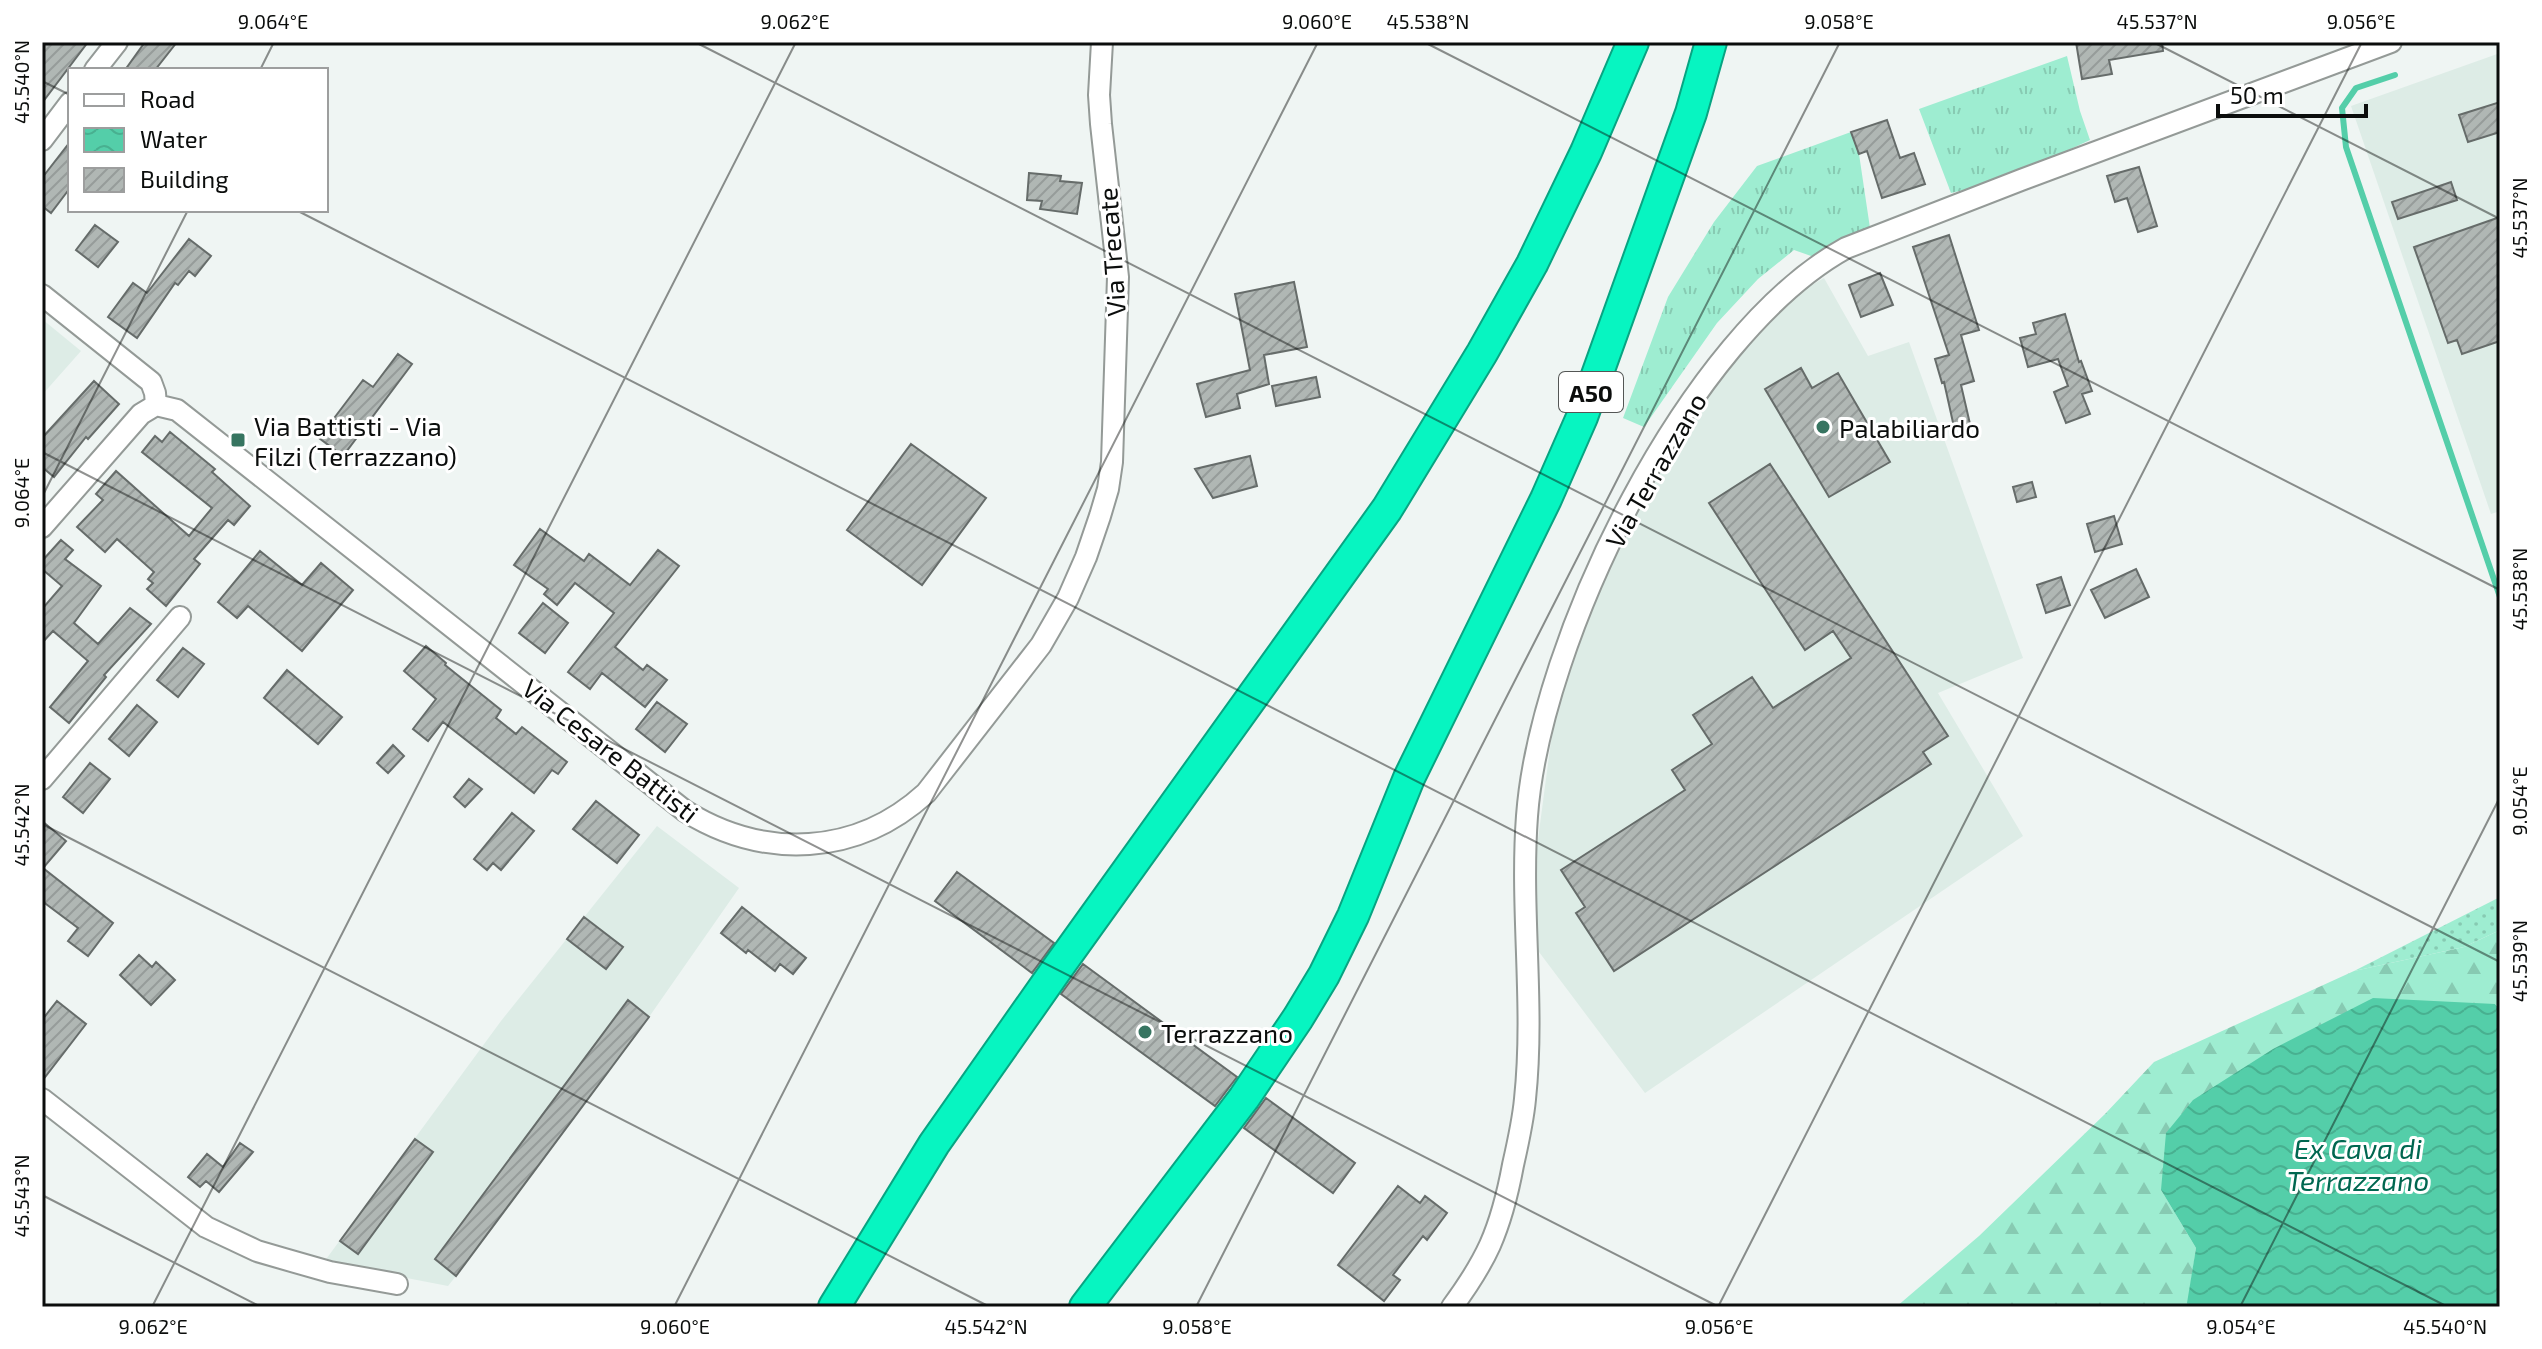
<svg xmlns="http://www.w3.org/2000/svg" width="2542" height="1349" font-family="'Exo 2',sans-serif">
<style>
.built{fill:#ddece6}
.grass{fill:url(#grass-tufts)}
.forest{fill:url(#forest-firs)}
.garden{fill:url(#garden-dots)}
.water{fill:url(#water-waves)}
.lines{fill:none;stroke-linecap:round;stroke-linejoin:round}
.stream{stroke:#54cea9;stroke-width:6}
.building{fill:url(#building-hatch);stroke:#666c6a;stroke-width:2}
.minor-casing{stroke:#949a97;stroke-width:24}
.highway-casing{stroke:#08a482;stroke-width:34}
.minor{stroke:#fff;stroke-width:20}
.highway{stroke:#07f5c1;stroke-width:30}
.ticks{fill:none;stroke:#0b0d0c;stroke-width:2;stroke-opacity:0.45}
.poi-dot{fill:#377561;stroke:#fff;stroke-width:3}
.labels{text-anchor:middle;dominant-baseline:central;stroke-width:6;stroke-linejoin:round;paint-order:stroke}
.shield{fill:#fff;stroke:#545655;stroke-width:2}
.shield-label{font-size:24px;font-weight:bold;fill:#0b0d0c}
.street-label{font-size:26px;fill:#0b0d0c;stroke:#fff}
.poi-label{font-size:26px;fill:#0b0d0c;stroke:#fff;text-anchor:start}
.water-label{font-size:28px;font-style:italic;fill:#006750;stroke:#fff}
.neatline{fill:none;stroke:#0b0d0c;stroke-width:3}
.ticks-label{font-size:20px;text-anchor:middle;fill:#0b0d0c}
</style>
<defs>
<pattern id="grass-tufts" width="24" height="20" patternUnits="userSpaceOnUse" patternTransform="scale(2)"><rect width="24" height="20" fill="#9eedd1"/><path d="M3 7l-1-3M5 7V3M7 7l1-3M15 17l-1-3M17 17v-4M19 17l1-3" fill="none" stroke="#87cab2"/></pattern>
<pattern id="forest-firs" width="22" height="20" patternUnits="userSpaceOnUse" patternTransform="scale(2)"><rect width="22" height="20" fill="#9eedd1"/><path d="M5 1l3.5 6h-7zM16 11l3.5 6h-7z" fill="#87cab2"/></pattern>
<pattern id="garden-dots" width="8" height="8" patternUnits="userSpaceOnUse" patternTransform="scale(2)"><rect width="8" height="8" fill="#9eedd1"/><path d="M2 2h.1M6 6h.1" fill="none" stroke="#87cab2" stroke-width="1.8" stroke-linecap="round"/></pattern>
<pattern id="water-waves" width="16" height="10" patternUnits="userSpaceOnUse" patternTransform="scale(2)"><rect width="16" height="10" fill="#54cea9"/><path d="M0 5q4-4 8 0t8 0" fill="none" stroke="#48b090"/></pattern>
<pattern id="building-hatch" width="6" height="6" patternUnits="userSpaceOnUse" patternTransform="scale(2)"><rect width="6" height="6" fill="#b0b7b4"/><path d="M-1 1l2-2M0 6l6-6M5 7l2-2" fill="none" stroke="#969c9a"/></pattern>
</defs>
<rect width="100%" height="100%" fill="#eff5f3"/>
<path class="built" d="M2500,53V511L2491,514L2351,106Z
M1824,278L1868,356L1909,342L2023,658L1938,693L2023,836L1645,1093L1536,948L1537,847L1551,741L1567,667L1615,555L1653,484L1693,419L1736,358L1798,293Z
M42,319L81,351L42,395Z
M657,826L739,888L649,1017L456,1276L448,1286L324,1262L501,1021Z"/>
<path class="grass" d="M2067,56L2080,111L2090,140L2002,181L1951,193L1919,109Z
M1851,132L1859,154L1870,228L1827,248L1814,257L1794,250L1758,279L1717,323L1644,427L1623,418L1668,297L1714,222L1757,166Z"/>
<path class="forest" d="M2500,930V1010L2495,1004L2161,1190L2196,1248L2188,1302L2196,1307H1896L1979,1236L2105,1114L2154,1062L2354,971L2464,947Z"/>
<path class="garden" d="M2500,897V930L2464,947L2354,971Z"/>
<path class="water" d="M2373,998L2495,1004L2500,1010V1307H2196L2187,1303L2196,1248L2161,1190L2166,1133L2193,1100L2273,1049Z"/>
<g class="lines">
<path class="stream" d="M2395,75L2356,88L2342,108L2346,147L2500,597"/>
</g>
<path class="building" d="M42,42H88L42,103Z
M145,42H177L155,70H125Z
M2076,42H2162L2163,51L2109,60L2112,74L2082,79Z
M2500,102V132L2468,142L2459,115Z
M1887,120L1900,158L1914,153L1925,184L1882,198L1867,151L1859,154L1851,132Z
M70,142V188L51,213L42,206V178Z
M2139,167L2157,226L2138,232L2127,198L2115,202L2107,176Z
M1029,173L1061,176L1060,181L1082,183L1077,214L1040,209L1042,201L1027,200Z
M2451,182L2457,200L2398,219L2392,202Z
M2500,217V341L2462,354L2457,340L2448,343L2414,247Z
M95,225L118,242L98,267L76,250Z
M1949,235L1979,330L1961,335L1974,381L1961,385L1970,424L1954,427L1944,382L1942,383L1935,359L1949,355L1913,247Z
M189,239L211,256L195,276L189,271L178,285L175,283L137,338L108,317L133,283L147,293Z
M1880,273L1893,305L1861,317L1849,285Z
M1294,282L1307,347L1264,355L1269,384L1237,394L1240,408L1206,417L1197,384L1250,370L1235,294Z
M2065,314L2079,362L2081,361L2092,391L2082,394L2090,414L2066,423L2054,392L2068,386L2058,359L2028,367L2020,338L2036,334L2033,323Z
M398,354L412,364L343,456L319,438L363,380L373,387Z
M1801,368L1812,388L1838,373L1890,462L1829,497L1765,389Z
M1316,377L1320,397L1276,406L1272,386Z
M94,381L119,404L88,439L86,437L54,477L42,467V438Z
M170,432L215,469L212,472L250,506L234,525L228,520L194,559L200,564L166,606L147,589L153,583L148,579L154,572L117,539L105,552L77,527L103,500L96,494L116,471L189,536L212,508L142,452L155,436L162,442Z
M911,444L986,498L922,585L847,530Z
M1250,456L1257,486L1213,498L1195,469Z
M1770,464L1948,736L1923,752L1931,764L1614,971L1576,913L1585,907L1561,870L1685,790L1672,770L1712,744L1693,715L1752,677L1773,708L1851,658L1833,631L1805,650L1709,503Z
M2032,482L2036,497L2017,502L2013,487Z
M2114,516L2122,544L2095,552L2087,524Z
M540,529L584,561L589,554L630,585L658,550L679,566L615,647L643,670L647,665L667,680L645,707L602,673L590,689L568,672L614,613L575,583L557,605L544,594L548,589L514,565Z
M61,540L73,550L65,559L101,586L74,623L98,644L130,608L151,624L104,675L106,677L69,723L50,707L88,661L53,631L42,643V609L62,586L42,569V561Z
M260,551L302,585L321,563L353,590L302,651L248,606L237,618L218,602Z
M2136,569L2149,597L2105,618L2091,590Z
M2061,577L2070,605L2046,613L2037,585Z
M543,603L568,623L545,653L519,633Z
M426,646L446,663L445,665L501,710L496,718L516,734L522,727L567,762L558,774L552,770L534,793L443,722L428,741L413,729L436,699L404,671Z
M183,648L204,664L178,697L157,680Z
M287,670L342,717L318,744L264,698Z
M657,702L687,724L665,752L636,729Z
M137,705L157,722L129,756L109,739Z
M393,745L404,756L388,773L377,763Z
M90,763L110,779L83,813L63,797Z
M469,779L482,789L465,807L454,797Z
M596,801L639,835L617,863L573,829Z
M512,813L534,831L501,870L493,863L487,870L474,859Z
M42,821L66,841L43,868L113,923L88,956L68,941L78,928L42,901Z
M957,872L1054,943L1032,973L935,901Z
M742,907L806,958L793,974L780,964L775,971L748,950L746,953L721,933Z
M584,917L623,947L606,969L567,939Z
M139,955L152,967L156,962L175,980L151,1005L120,975Z
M1083,964L1237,1077L1215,1106L1061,994Z
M628,1000L649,1017L456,1276L435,1259Z
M57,1001L86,1024L42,1081V1020Z
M1266,1098L1355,1163L1333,1193L1244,1128Z
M415,1139L433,1152L358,1254L340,1241Z
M240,1143L253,1152L219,1192L206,1181L200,1187L188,1177L207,1154L223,1167Z
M1398,1186L1420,1203L1425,1196L1447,1213L1427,1240L1423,1236L1393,1275L1400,1280L1384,1301L1338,1265Z"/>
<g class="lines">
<g class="minor-casing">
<path id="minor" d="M95,70L117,42
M42,140L70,103
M42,295L151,382L155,393L156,405
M42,527L141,414L156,405L177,410L685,811C764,860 857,856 926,793L1041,645L1068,598L1086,557L1100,516L1108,489L1112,462L1118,277L1101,124L1099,95L1102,42
M42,779L180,617
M42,1099L206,1227L257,1251L281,1258L330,1272L397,1284
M1452,1307C1466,1288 1480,1267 1490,1245C1501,1220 1508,1192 1513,1165C1518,1143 1523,1121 1525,1099C1535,1005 1520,910 1527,816C1540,640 1688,335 1846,248L2021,180L2391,42"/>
</g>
<g class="highway-casing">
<path id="highway" d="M834,1307L934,1144L1059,966L1387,509L1482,353L1532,264L1586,152L1633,42
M1085,1307L1244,1098L1298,1018L1324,975L1353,916L1409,778L1546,499L1582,417L1691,113L1711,42"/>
</g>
<use href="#minor" class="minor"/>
<use href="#highway" class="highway"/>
</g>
<path class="ticks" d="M695,42L2500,962M1424,42L2500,590M2153,42L2500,219M260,70L274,42M42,81L70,95M296,210L2448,1307M42,452L1719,1307M42,497L188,210M42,824L990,1307M42,1195L261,1307M152,1307L796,42M674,1307L1318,42M1196,1307L1840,42M1718,1307L2362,42M2240,1307L2500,797"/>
<g class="poi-dot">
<circle cx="1823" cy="427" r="8"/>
<rect x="230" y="432" width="16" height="16" rx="4"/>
<circle cx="1145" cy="1032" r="8"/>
</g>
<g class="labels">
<rect class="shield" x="1559" y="372" width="64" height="40" rx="6"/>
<g class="shield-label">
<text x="1591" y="392">A50</text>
</g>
<g class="street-label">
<text transform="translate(1111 252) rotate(-94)">Via Trecate</text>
<text transform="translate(1655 470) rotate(-60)">Via Terrazzano</text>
<text transform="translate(611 750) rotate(38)">Via Cesare Battisti</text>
</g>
<g class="poi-label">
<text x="254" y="425">Via Battisti - Via<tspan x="254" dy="30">Filzi (Terrazzano)</tspan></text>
<text x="1839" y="427">Palabiliardo</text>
<text x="1161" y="1032">Terrazzano</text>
</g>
<g class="water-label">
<text x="2358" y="1148">Ex Cava di<tspan x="2358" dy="32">Terrazzano</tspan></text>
</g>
</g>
<rect width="2542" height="1349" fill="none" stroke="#ffffff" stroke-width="88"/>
<rect x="68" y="68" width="260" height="144" fill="#ffffff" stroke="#9d9e9e" stroke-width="2"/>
<rect x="84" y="94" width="40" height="12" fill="#ffffff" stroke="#9d9e9e" stroke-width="2"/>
<text x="140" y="108" font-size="24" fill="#0b0d0c">Road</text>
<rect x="84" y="128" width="40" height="24" fill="url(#water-waves)" stroke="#9d9e9e" stroke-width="2"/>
<text x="140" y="148" font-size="24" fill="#0b0d0c">Water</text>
<rect x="84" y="168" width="40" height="24" fill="url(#building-hatch)" stroke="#9d9e9e" stroke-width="2"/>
<text x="140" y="188" font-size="24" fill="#0b0d0c">Building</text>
<path d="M2218 104v12h148v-12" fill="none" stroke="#0b0d0c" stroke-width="4"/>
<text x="2230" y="104" font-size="24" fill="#0b0d0c" stroke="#ffffff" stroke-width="6" paint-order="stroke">50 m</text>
<rect x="44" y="44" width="2454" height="1261" class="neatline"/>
<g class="ticks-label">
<text x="273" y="29">9.064°E</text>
<text x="795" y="29">9.062°E</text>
<text x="1317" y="29">9.060°E</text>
<text x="1428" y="29">45.538°N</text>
<text x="1839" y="29">9.058°E</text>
<text x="2157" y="29">45.537°N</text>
<text x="2361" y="29">9.056°E</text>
<text transform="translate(22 82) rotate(-90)" y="7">45.540°N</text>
<text transform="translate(2520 218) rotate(-90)" y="7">45.537°N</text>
<text transform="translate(22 493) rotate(-90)" y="7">9.064°E</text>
<text transform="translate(2520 589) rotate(-90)" y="7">45.538°N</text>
<text transform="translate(2520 801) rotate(-90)" y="7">9.054°E</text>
<text transform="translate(22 825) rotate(-90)" y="7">45.542°N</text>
<text transform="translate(2520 961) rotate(-90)" y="7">45.539°N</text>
<text transform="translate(22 1196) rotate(-90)" y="7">45.543°N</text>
<text x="153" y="1334">9.062°E</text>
<text x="675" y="1334">9.060°E</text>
<text x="986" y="1334">45.542°N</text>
<text x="1197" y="1334">9.058°E</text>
<text x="1719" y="1334">9.056°E</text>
<text x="2241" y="1334">9.054°E</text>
<text x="2445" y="1334">45.540°N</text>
</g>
</svg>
